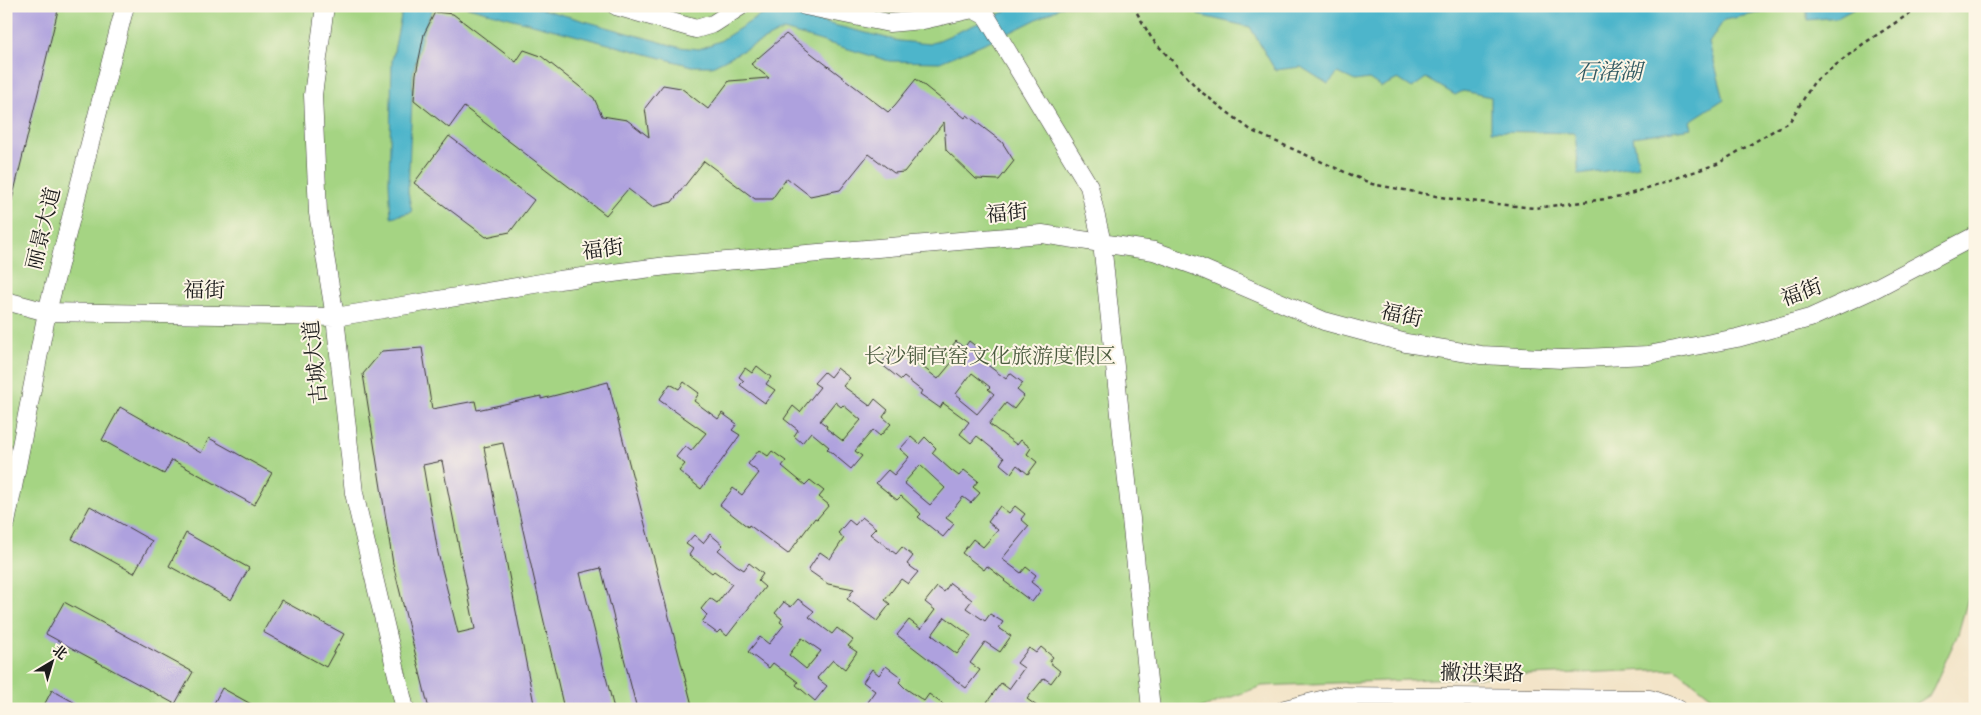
<svg xmlns="http://www.w3.org/2000/svg" width="1981" height="715" font-family="'Sorts Mill Goudy','Noto Serif SC',serif">
<style>
.green{fill:#a5d483;stroke:#607850}
.water{fill:#4db5cb;stroke:#346874}
.building{fill:#aea1de;fill-rule:evenodd}
.lines{fill:none;stroke-linecap:round;stroke-linejoin:round}
.minor-casing{stroke:#3c3a36;stroke-width:19}
.path{stroke:#3c3a36;stroke-width:2.5;stroke-dasharray:4 4;stroke-linecap:butt}
.minor{stroke:#fff;stroke-width:18}
.labels{text-anchor:middle;dominant-baseline:central;stroke-width:4;stroke-linejoin:round;paint-order:stroke}
.street-label{font-size:21px;fill:#1c1c1c;stroke:#fcf5e5}
.park-label{font-size:21px;fill:#4c5c40;stroke:#fcf5e5}
.water-label{font-size:22px;font-style:italic;fill:#305962;stroke:#fcf5e5}
</style>
<rect width="100%" height="100%" fill="#fcf5e5"/>
<filter id="ink" filterUnits="userSpaceOnUse"><feTurbulence type="fractalNoise" baseFrequency=".02" numOctaves="2"/><feDisplacementMap in="SourceGraphic" scale="10" xChannelSelector="R" yChannelSelector="G"/><feConvolveMatrix kernelMatrix="1 2 1 2 8 2 1 2 1" color-interpolation-filters="sRGB"/></filter>
<filter id="wash" filterUnits="userSpaceOnUse"><feTurbulence type="fractalNoise" baseFrequency=".0096" numOctaves="4" result="noise"/><feDisplacementMap in="SourceGraphic" scale="20" xChannelSelector="R" yChannelSelector="G"/><feGaussianBlur stdDeviation="1.12" result="paint"/><feColorMatrix in="noise" values="0 0 0 0 0 0 0 0 0 0 0 0 0 0 0 0 0 1.4 0 .05"/><feComposite in="paint" operator="in"/></filter>
<g filter="url(#wash)">
<rect width="100%" height="100%" fill="#f3e4c8"/>
<path class="green" d="M6,6H1975V574L1958,634L1930,695L1908,709H1727L1676,669L1262,686L1198,709H6Z"/>
<path class="water" d="M403,6H434L422,34L413,74L408,192L412,212L391,217L389,182L392,61Z
M464,6H531L678,47L699,49L720,41L759,16L776,11L899,41L930,44L1018,6H1063L1013,31L940,62L889,61L784,30L712,66H692Z
M1196,6H1793L1724,20L1709,43L1724,99L1690,121L1692,128L1633,137L1639,166L1579,175L1575,133L1491,131V97L1463,91L1455,95L1426,78L1412,88L1398,79L1381,87L1369,79L1355,81L1338,73L1328,84L1301,67L1275,70L1250,27L1198,15Z
M1807,6H1859L1839,17L1807,20Z"/>
<g id="blocks">
<path class="building" d="M6,6H59L11,204L6,203Z
M860,6H896L894,12H890Z
M435,12L453,14L516,62L524,50L541,56L594,98L602,116L627,120L649,137L645,108L663,85L681,88L708,109L729,81L769,78L751,64L786,34L888,112L895,105L916,79L965,118L967,115L1002,142L1014,161L999,180L976,179L946,150L944,122L904,172L894,173L869,154L840,190L810,196L787,178L772,199H755L704,161L672,202L652,207L628,189L606,215L464,107L449,128L414,100L416,74L424,34Z
M449,136L534,200L510,232L486,237L414,183Z
M956,341L964,348L969,341L982,351L977,357L1006,379L1010,373L1023,383L1017,390L1024,396L1014,409L1006,403L989,424L1017,445L1021,440L1031,448L1027,454L1037,462L1028,474L1017,465L1011,473L1000,464L1004,458L977,436L971,443L960,434L969,422L943,403L940,408L920,394L922,391L904,377L901,380L881,364L891,352L899,358L904,352L938,379L953,361L945,355ZM972,373L990,387L988,389L994,394L977,414L960,400L961,398L956,394Z
M422,348L432,409L475,401L477,410L541,396V399L608,382L693,709H637L601,568L580,573L614,709H564L503,443L484,447L535,709H429L393,564L363,374L382,351ZM442,461L475,629L458,633L438,553L423,465Z
M757,366L771,377L766,384L775,390L765,403L740,385L744,381L739,377L745,368L752,373Z
M837,368L850,378L843,386L870,406L875,399L888,410L883,417L891,424L880,436L873,430L855,451L862,456L851,469L827,449L829,447L811,432L802,443L794,436L798,430L784,419L793,406L800,412L820,387L814,383L824,372L830,377ZM835,402L841,407L843,405L861,420L843,441L826,428L827,426L820,421Z
M684,382L699,393L694,401L718,419L722,413L737,424L732,430L740,435L701,489L679,471L685,464L676,457L685,446L691,451L706,433L659,400L670,384L679,389Z
M120,407L201,453L209,438L272,473L254,505L172,460L164,474L102,440Z
M911,437L919,444L925,437L936,448L932,453L951,470L959,476L964,470L978,481L973,487L980,493L971,503L963,497L946,518L954,524L943,537L918,517L921,514L901,496L897,500L876,483L888,470L894,475L909,457L900,449ZM920,465L945,488L930,505L904,483Z
M759,450L768,456L772,451L786,461L782,466L805,485L810,480L824,491L819,497L829,505L817,519L815,518L788,554L749,525L748,527L720,505L733,488L742,495L759,473L748,464Z
M90,506L152,541L134,573L72,539Z
M1000,506L1009,513L1015,506L1025,514L1021,519L1029,526L1002,559L1021,573L1026,567L1036,575L1031,582L1041,590L1032,602L1004,581L1005,580L987,566L984,570L962,553L973,539L983,547L998,530L988,522Z
M862,517L876,528L870,534L896,554L902,547L913,556L907,564L918,572L908,584L901,579L885,600L890,604L877,621L847,599L854,589L828,584L808,570L820,552L830,559L844,538L838,533L849,520L855,525Z
M186,533L249,568L231,600L169,566Z
M710,534L723,545L718,550L736,565L744,570L749,563L763,574L758,581L765,587L727,636L720,630L717,633L702,622L707,615L701,609L710,598L717,603L732,584L714,571L712,573L689,555L693,549L686,544L694,535L703,543Z
M950,583L972,600L966,608L985,621L990,614L1003,622L999,628L1011,636L1000,652L985,642L970,663L980,670L966,688L897,635L909,620L921,629L935,610L925,602L937,587L944,592ZM945,617L971,636L957,654L932,635Z
M798,599L814,611L809,617L832,634L837,628L853,640L848,646L857,652L845,669L833,660L817,678L827,686L815,701L796,685L798,682L773,663L769,668L748,652L760,637L769,644L784,625L780,622L782,619L775,613L784,602L791,607ZM802,638L821,651L806,669L789,655Z
M281,600L344,634L326,667L263,632Z
M64,602L193,672L175,704L46,634Z
M1041,647L1053,657L1049,662L1060,671L1051,683L1044,678L1027,699L1041,709H997L987,702L1001,683L1009,689L1024,668L1017,663L1029,648L1036,653Z
M886,666L902,678L899,682L905,688L924,701L929,694L949,709H862L875,691L863,682L872,669L879,675Z
M222,688L260,709H211Z
M52,690L86,709H42Z"/>
</g>
</g>
<g filter="url(#ink)">
<use href="#blocks" fill-opacity="0" stroke="#3c3a36" stroke-width="1"/>
<g class="lines">
<g class="minor-casing">
<path id="minor" d="M325,6L313,95L318,213L335,317L354,493L405,709
M616,6L696,29L713,24L741,6
M805,6L889,23L923,20L973,9L986,16L1089,186L1102,243L1151,709
M6,301L47,312L335,317L559,280L667,266L1042,234L1154,251L1196,266L1324,321L1406,343L1481,355L1562,359L1648,355L1737,338L1810,318L1876,288L1975,236
M6,523L47,312L125,6
M1285,709L1337,696L1650,699L1678,709"/>
</g>
<path class="path" d="M1133,6L1152,39L1200,91L1252,131L1372,184L1452,199L1534,208L1621,197L1717,164L1790,121L1814,82L1863,44L1921,6"/>
<use href="#minor" class="minor"/>
</g>
</g>
<g class="labels">
<g class="street-label">
<text transform="translate(1007 215) rotate(-5)">福街</text>
<text transform="translate(45 229) rotate(-76)">丽景大道</text>
<text transform="translate(603 251) rotate(-7)">福街</text>
<text transform="translate(204 292) rotate(1)">福街</text>
<text transform="translate(1802 294) rotate(-20)">福街</text>
<text transform="translate(1401 317) rotate(13)">福街</text>
<text transform="translate(317 362) rotate(-96)">古城大道</text>
<text transform="translate(1482 675) rotate(1)">撇洪渠路</text>
</g>
<g class="park-label">
<text x="990" y="358">长沙铜官窑文化旅游度假区</text>
</g>
<g class="water-label">
<text x="1609" y="74">石渚湖</text>
</g>
</g>
<rect width="1981" height="715" fill="none" stroke="#fcf5e5" stroke-width="25"/>
<g transform="translate(52 662) rotate(38)" stroke="#fcf5e5" stroke-width="4" paint-order="stroke">
<path d="M0-4L9 19L0 12L-9 19Z" fill="#1c1c1c"/>
<text y="-8" font-size="14" font-weight="bold" text-anchor="middle" fill="#1c1c1c">北</text>
</g>
</svg>
